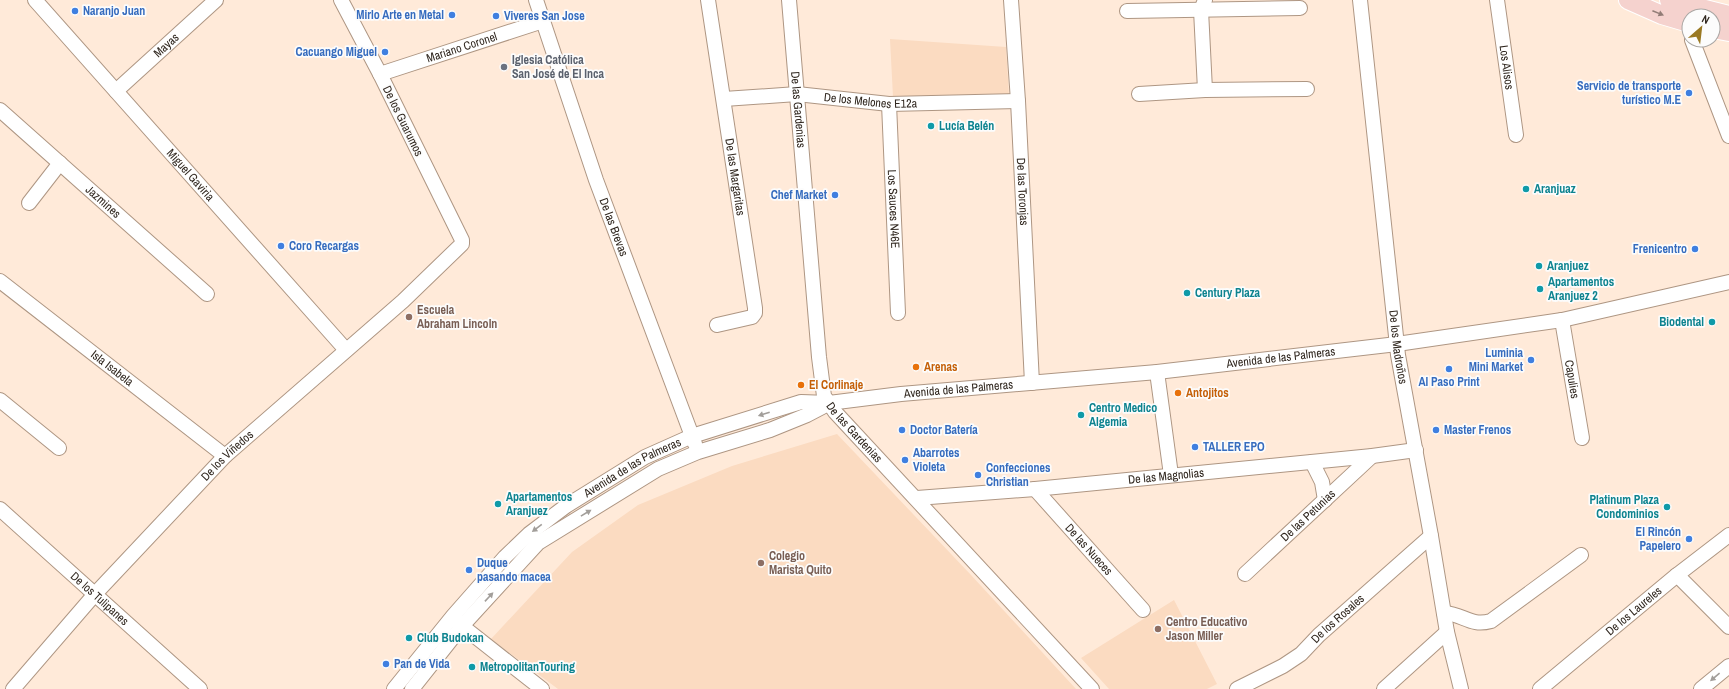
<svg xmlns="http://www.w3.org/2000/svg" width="1729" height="689" font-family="'Archivo Narrow',sans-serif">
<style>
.built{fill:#fbdbc1}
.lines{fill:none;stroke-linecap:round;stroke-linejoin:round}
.minor-casing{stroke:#ae9683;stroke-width:16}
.major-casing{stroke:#fff;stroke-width:20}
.minor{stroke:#fff;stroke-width:14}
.major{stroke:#f5d2ce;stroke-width:18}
.oneway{fill:#927c76}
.oneway2{fill:#a29e9a}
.shop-dot{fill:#3f7fe0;stroke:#fcfcfc;stroke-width:1.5}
.worship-dot{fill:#6b7280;stroke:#fcfcfc;stroke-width:1.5}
.culture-dot{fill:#0f9aa8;stroke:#fcfcfc;stroke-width:1.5}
.education-dot{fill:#8d6e63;stroke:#fcfcfc;stroke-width:1.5}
.food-dot{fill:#e8710a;stroke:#fcfcfc;stroke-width:1.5}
.labels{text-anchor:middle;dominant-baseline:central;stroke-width:3.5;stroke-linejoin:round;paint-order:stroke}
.shop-label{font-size:12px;font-weight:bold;fill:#366cbe;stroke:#fcfcfc;text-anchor:start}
.street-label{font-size:12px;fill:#30271f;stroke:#fcfcfc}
.worship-label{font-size:12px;font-weight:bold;fill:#5b616d;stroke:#fcfcfc;text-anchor:start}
.culture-label{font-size:12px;font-weight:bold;fill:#0d838f;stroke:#fcfcfc;text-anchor:start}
.education-label{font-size:12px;font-weight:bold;fill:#785e54;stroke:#fcfcfc;text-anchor:start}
.food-label{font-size:12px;font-weight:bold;fill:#c56008;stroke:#fcfcfc;text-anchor:start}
</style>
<rect width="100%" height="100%" fill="#ffead9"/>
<path class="built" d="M890,39L1006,47L1009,96L893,97Z
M837,434L971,575L1076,689H558L491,639L572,552L638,505L732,466Z
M1174,600L1217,684L1207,689H1109L1081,658Z"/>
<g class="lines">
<g class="minor-casing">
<g id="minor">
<path id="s1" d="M35,0L346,350"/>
<path id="s2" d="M536,0L596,180L695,444"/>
<path id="s3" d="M708,0L755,308V313L752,317L717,325"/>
<path id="s4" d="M789,0L819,357L824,396L835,412L1092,689"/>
<path id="s5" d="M1011,0L1018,101L1032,383"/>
<path id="s6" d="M1360,0L1398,355L1431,536L1447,632L1461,689"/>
<path id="s7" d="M1497,0L1516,135"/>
<path d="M1127,11L1300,8"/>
<path d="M1692,40L1729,136"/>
<path id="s8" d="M380,74L543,21"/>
<path d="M1205,90L1201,10L1205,0"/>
<path id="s9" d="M116,91L216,0"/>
<path d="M1139,94L1205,90L1307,89"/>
<path id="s10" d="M724,99L797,94L889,104L1018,101"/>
<path id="s11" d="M889,104L898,313"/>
<path id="s12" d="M0,110L207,294"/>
<path d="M29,203L60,163"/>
<path id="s13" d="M0,281L225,456"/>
<path id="s14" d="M1562,320L1582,438"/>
<path d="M1157,372L1171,475"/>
<path d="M0,400L59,448"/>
<path d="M1312,462L1322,482L1325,500"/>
<path id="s15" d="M1035,489L1143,610"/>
<path id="s16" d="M917,498L1035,489L1372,456L1416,450"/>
<path id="s17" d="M0,509L200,689"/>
<path id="s18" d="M1245,574L1372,456"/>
<path d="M1677,575L1729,627"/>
<path d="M1444,613C1464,614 1470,627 1491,621L1581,555"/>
<path d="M456,620L462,626L542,689"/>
<path id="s19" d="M13,689L95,594L225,456L403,301L462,244V240L380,74L341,0"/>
<path id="s20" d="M394,689L453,616L505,557L529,534L566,506L645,457L692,436L801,402L829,403L901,394L1157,372L1397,344L1562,320L1729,282"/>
<path d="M412,689L462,626L538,543L658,469L698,452L770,430L807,415L828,404"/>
<path id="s21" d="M1237,689L1283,666L1301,654L1319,635L1431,536"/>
<path d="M1384,689L1447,632"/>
<path id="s22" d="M1540,689L1677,575L1729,535"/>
<path d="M1701,689L1729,666"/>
</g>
</g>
<g class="major-casing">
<path id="major" d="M1628,0L1662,15L1689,23
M1669,0L1729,15
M1713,29L1729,32"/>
</g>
<use href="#minor" class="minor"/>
<use href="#major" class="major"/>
</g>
<defs><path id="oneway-solid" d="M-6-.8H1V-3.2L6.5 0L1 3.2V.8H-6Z"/></defs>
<use class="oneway" href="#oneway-solid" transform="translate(1658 13) rotate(22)"/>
<g class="oneway2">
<use href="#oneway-solid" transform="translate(764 414) rotate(162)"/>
<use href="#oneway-solid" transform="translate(586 513) rotate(-31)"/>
<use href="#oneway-solid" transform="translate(537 528) rotate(143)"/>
<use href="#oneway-solid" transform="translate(489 597) rotate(-47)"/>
<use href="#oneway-solid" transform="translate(1715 677) rotate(140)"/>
</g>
<g class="shop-dot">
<circle cx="75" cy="11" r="4"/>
<circle cx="452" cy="15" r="4"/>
<circle cx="496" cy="16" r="4"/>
<circle cx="385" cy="52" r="4"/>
<circle cx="1689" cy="93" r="4"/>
<circle cx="835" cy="195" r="4"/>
<circle cx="281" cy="246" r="4"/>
<circle cx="1695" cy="249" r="4"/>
<circle cx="1531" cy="360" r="4"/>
<circle cx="1449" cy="369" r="4"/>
<circle cx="902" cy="430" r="4"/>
<circle cx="1436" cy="430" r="4"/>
<circle cx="1195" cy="447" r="4"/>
<circle cx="905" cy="460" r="4"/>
<circle cx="978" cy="475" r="4"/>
<circle cx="1689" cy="539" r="4"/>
<circle cx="469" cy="570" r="4"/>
<circle cx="386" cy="664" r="4"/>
</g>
<circle class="worship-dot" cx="504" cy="67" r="4"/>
<g class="culture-dot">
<circle cx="931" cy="126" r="4"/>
<circle cx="1526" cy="189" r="4"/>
<circle cx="1539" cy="266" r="4"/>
<circle cx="1540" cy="289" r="4"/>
<circle cx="1187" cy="293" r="4"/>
<circle cx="1712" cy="322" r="4"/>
<circle cx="1081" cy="415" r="4"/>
<circle cx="498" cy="504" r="4"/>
<circle cx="1667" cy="507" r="4"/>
<circle cx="409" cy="638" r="4"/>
<circle cx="472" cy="667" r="4"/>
</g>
<g class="education-dot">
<circle cx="409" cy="317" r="4"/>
<circle cx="761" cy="563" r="4"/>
<circle cx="1158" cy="629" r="4"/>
</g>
<g class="food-dot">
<circle cx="916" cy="367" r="4"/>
<circle cx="801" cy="385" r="4"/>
<circle cx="1178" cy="393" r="4"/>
</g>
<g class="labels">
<g class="shop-label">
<text x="83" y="11">Naranjo Juan</text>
<text x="444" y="15" text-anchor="end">Mirlo Arte en Metal</text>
<text x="504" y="16">Viveres San Jose</text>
<text x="377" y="52" text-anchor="end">Cacuango Miguel</text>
<text x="1681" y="86" text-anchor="end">Servicio de transporte<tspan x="1681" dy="14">turístico M.E</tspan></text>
<text x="827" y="195" text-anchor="end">Chef Market</text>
<text x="289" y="246">Coro Recargas</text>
<text x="1687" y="249" text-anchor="end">Frenicentro</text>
<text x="1523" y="353" text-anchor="end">Luminia<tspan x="1523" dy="14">Mini Market</tspan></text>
<text x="1449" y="382" text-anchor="middle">Al Paso Print</text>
<text x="910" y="430">Doctor Batería</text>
<text x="1444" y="430">Master Frenos</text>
<text x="1203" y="447">TALLER EPO</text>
<text x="913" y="453">Abarrotes<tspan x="913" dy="14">Violeta</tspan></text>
<text x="986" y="468">Confecciones<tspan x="986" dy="14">Christian</tspan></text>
<text x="1681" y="532" text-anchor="end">El Rincón<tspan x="1681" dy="14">Papelero</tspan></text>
<text x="477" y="563">Duque<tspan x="477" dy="14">pasando macea</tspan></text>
<text x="394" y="664">Pan de Vida</text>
</g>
<g class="street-label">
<text stroke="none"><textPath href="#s9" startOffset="68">Mayas</textPath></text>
<text stroke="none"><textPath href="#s8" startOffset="86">Mariano Coronel</textPath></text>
<text stroke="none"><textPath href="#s7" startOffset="68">Los Alisos</textPath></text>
<text stroke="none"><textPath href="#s10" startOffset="147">De los Melones E12a</textPath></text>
<text stroke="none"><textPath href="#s4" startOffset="110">De las Gardenias</textPath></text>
<text transform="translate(403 121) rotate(64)">De los Guarumos</text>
<text stroke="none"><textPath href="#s1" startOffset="234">Miguel Gaviria</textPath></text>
<text stroke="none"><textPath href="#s3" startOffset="179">De las Margaritas</textPath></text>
<text stroke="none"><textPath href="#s5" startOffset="192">De las Toronjas</textPath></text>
<text stroke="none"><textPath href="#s12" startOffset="138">Jazmines</textPath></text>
<text stroke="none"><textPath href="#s11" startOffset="105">Los Sauces N46E</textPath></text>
<text stroke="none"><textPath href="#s2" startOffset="240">De las Brevas</textPath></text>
<text stroke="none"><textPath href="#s6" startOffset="349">De los Madroños</textPath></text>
<text stroke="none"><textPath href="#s20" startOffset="993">Avenida de las Palmeras</textPath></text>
<text stroke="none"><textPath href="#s13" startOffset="142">Isla Isabela</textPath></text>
<text stroke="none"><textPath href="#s14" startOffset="60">Capulies</textPath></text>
<text stroke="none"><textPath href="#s20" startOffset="669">Avenida de las Palmeras</textPath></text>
<text stroke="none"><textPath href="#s4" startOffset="445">De las Gardenias</textPath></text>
<text stroke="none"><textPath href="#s19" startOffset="317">De los Viñedos</textPath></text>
<text stroke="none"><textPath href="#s20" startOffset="329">Avenida de las Palmeras</textPath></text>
<text stroke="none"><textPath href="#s16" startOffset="250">De las Magnolias</textPath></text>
<text stroke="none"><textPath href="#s18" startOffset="86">De las Petunias</textPath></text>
<text stroke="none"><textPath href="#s15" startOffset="81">De las Nueces</textPath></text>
<text stroke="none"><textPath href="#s17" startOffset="134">De los Tulipanes</textPath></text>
<text stroke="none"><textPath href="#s22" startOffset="122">De los Laureles</textPath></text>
<text stroke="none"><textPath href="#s21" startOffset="124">De los Rosales</textPath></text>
</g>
<g class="worship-label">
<text x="512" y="60">Iglesia Católica<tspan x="512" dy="14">San José de El Inca</tspan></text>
</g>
<g class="culture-label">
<text x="939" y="126">Lucía Belén</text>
<text x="1534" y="189">Aranjuaz</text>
<text x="1547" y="266">Aranjuez</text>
<text x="1548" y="282">Apartamentos<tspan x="1548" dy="14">Aranjuez 2</tspan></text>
<text x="1195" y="293">Century Plaza</text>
<text x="1704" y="322" text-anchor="end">Biodental</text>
<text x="1089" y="408">Centro Medico<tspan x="1089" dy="14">Algemia</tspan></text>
<text x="506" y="497">Apartamentos<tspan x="506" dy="14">Aranjuez</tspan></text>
<text x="1659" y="500" text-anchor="end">Platinum Plaza<tspan x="1659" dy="14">Condominios</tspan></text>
<text x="417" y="638">Club Budokan</text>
<text x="480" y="667">MetropolitanTouring</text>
</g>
<g class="education-label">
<text x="417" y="310">Escuela<tspan x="417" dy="14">Abraham Lincoln</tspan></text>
<text x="769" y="556">Colegio<tspan x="769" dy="14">Marista Quito</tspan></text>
<text x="1166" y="622">Centro Educativo<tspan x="1166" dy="14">Jason Miller</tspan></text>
</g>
<g class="food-label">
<text x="924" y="367">Arenas</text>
<text x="809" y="385">El Corlinaje</text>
<text x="1186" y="393">Antojitos</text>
</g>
</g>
<g transform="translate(1701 28) rotate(28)"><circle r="19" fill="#fcfcfc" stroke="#aaa7a4"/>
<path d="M0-3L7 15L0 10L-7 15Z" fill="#9a7923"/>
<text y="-6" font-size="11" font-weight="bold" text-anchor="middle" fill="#30271f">N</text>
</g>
</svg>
